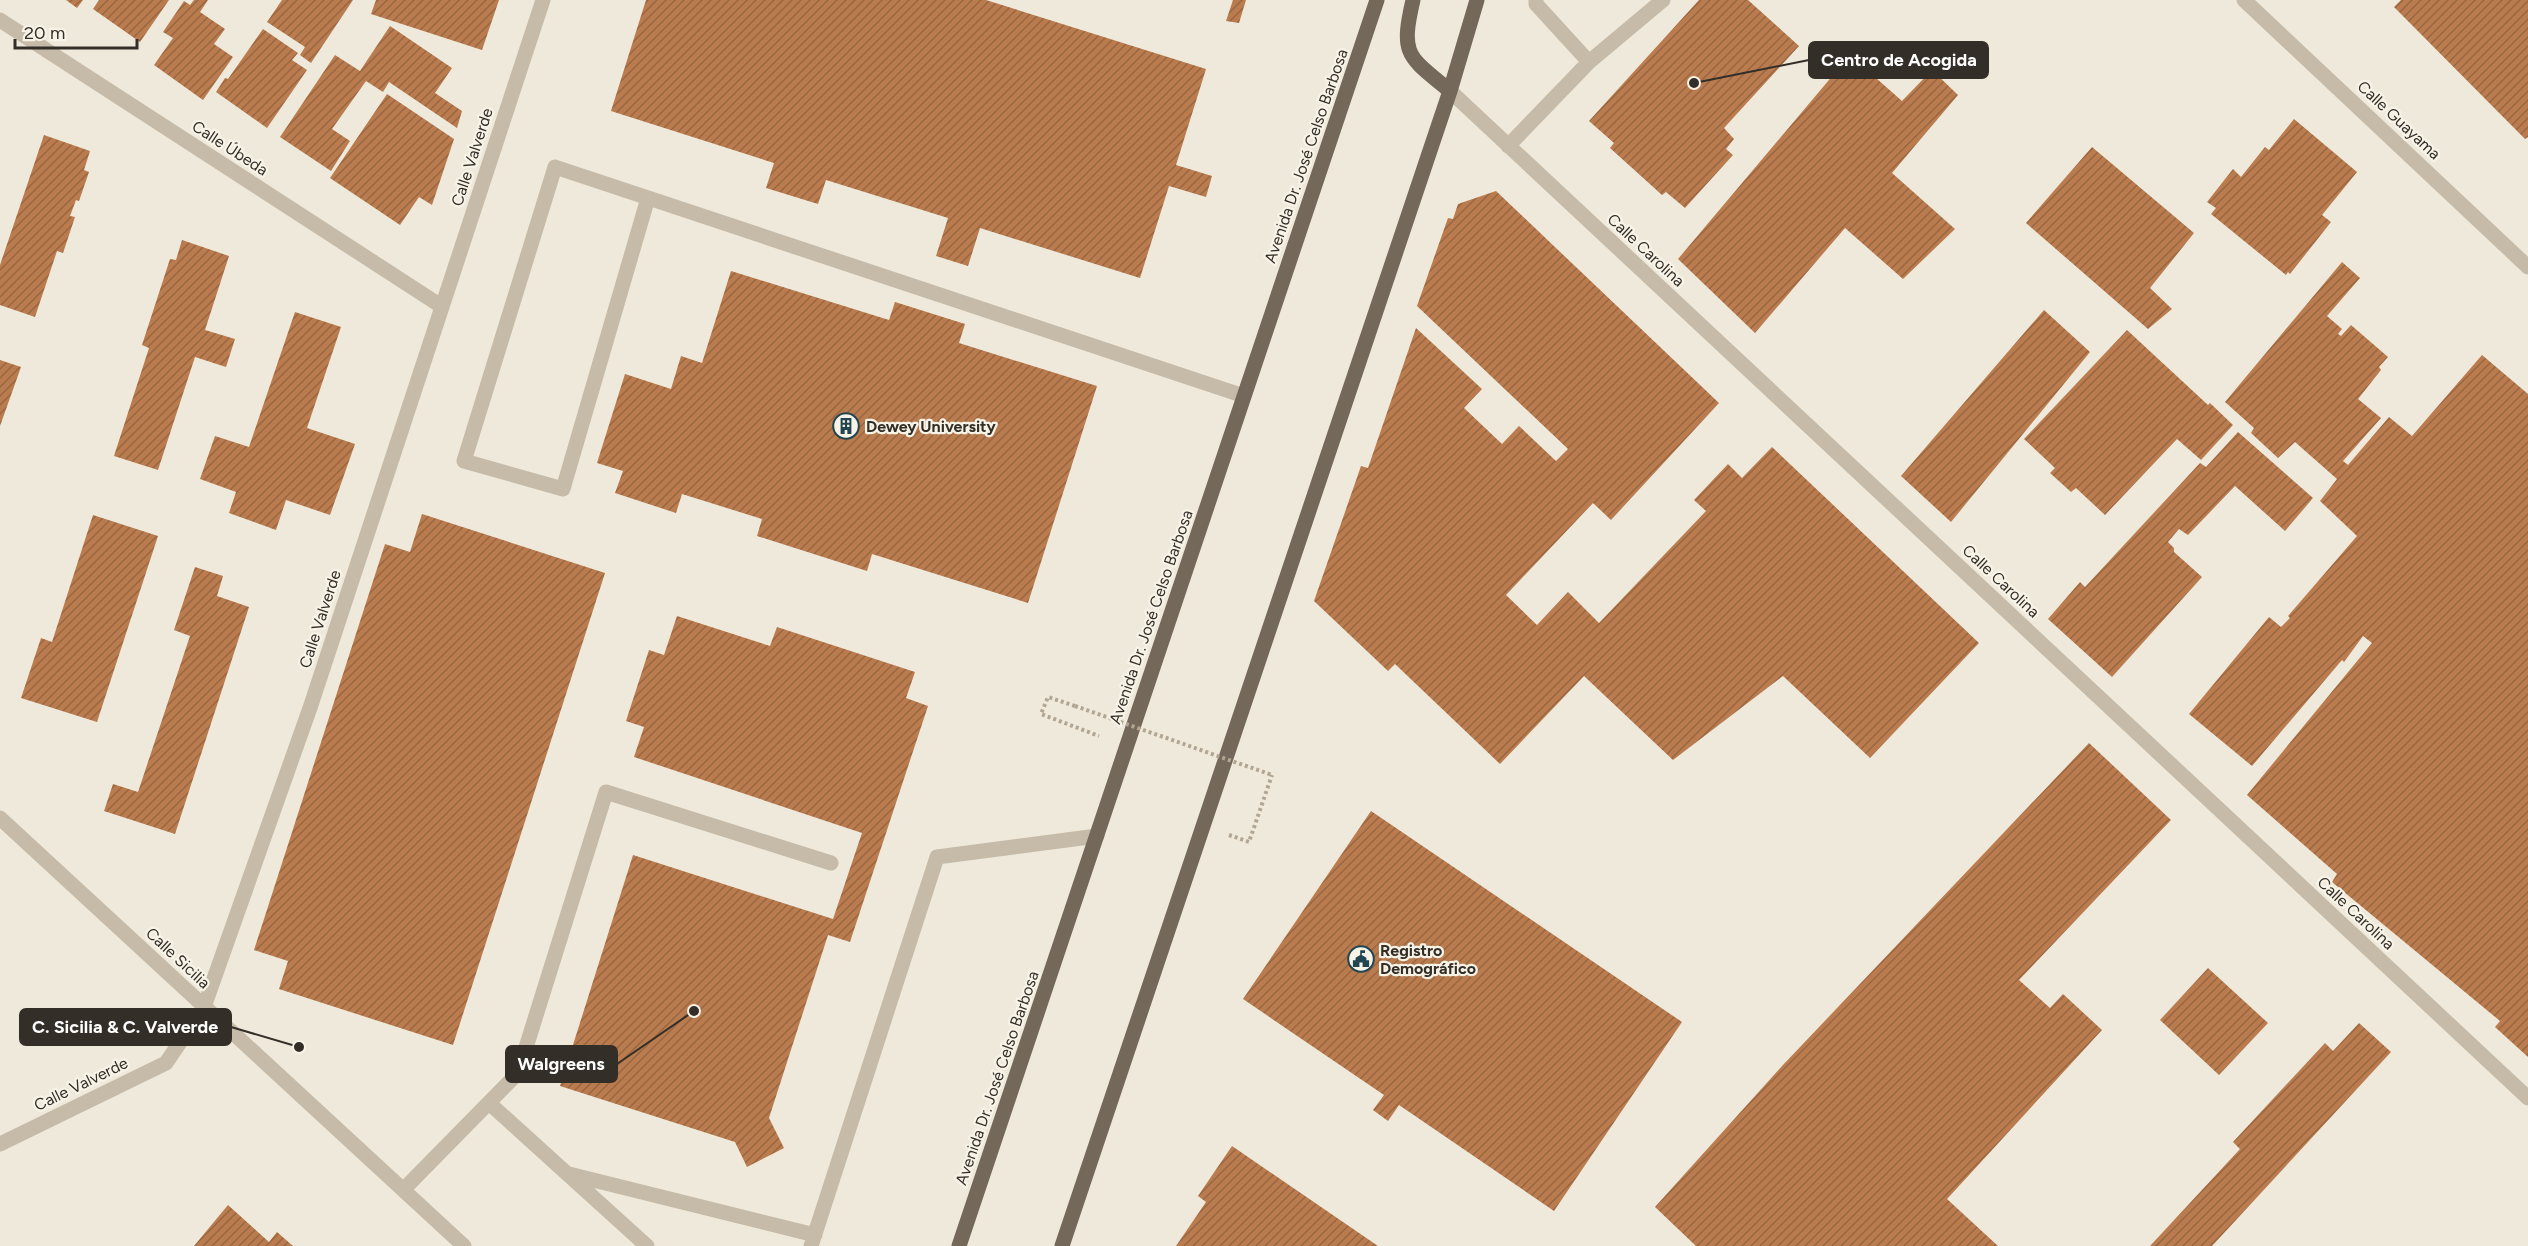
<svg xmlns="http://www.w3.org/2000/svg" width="2528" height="1246" font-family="Figtree,sans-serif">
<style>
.building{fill:url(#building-hatch)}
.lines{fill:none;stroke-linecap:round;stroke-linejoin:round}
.path{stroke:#b2a693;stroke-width:4;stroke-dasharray:3 3;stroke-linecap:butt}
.minor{stroke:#c6bba8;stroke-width:15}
.major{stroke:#74685a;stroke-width:15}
.path-bridge{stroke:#b2a693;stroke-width:4;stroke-dasharray:3 3;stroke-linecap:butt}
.labels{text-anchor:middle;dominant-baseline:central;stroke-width:4.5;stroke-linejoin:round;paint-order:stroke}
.street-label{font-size:16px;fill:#342e28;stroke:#f7f3e7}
.poi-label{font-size:16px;font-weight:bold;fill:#342e28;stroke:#f7f3e7;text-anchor:start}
.leader{fill:none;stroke:#342e28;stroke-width:2}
.callout-dot{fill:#342e28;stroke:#f7f3e7;stroke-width:2}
.callout{fill:#342e28;stroke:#342e28;stroke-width:2}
.callout-label{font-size:18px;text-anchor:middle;font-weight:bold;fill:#fff}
</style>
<defs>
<pattern id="building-hatch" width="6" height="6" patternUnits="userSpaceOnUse" patternTransform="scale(1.5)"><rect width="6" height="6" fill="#ba7c4e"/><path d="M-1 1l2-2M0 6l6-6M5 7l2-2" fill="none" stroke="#986641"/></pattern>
</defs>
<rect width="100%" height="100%" fill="#efe9db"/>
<path class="building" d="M66,0H83L77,8Z
M99,0H169L140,42L93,9Z
M194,0H208L200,12L225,29L214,44L233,57L203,100L154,65L173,38L163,32L184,1L190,5Z
M282,0H353L311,63L300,55L305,47L267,22Z
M376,0H499L482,50L371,14Z
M646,0H986L1206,69L1176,165L1212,176L1206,197L1169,186L1140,278L980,228L968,266L936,256L948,218L826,180L818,204L766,188L774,163L611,111Z
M1233,0H1246L1239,23L1226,21Z
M1699,0H1748L1799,46L1724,128L1734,139L1726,149L1733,155L1685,208L1666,192L1662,195L1610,148L1614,143L1589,121Z
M2401,0H2528V137L2525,139L2394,7Z
M390,26L452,68L435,93L462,111L457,128L389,82L383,92L366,81L332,129L350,141L331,171L280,137L335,55L360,71Z
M263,29L298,53L292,60L307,70L267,128L216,92L225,78L228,79Z
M1850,55L1902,101L1932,70L1958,95L1892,173L1955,229L1903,279L1845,228L1755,333L1678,259Z
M387,94L454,139L432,205L419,197L400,225L330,178Z
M2294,119L2357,172L2322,215L2331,222L2290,274L2288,272L2286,275L2211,214L2216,208L2207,202L2233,169L2241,177L2265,147L2269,150Z
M44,135L90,151L84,170L89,172L79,201L76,200L70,216L75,217L63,253L57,251L35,317L0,305V265Z
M2092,147L2194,233L2150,288L2172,309L2148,329L2026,223Z
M1496,191L1719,403L1611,520L1593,503L1506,595L1537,625L1568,592L1599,623L1706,511L1694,500L1728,464L1742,478L1772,447L1979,643L1870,758L1783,676L1673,760L1584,676L1500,764L1395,664L1388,671L1314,601L1361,466L1368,468L1416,328L1482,389L1464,408L1502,444L1519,426L1556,461L1568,449L1417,306L1448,218L1453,219L1458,204Z
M182,240L229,256L205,330L235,339L226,367L195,357L158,470L114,456L149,348L142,345L170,259L176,260Z
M2342,262L2360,278L2327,316L2342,329L2338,334L2341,336L2351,325L2388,357L2379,367L2381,370L2358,399L2381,418L2343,461L2348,465L2389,417L2412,436L2482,355L2528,394V1057L2495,1027L2500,1021L2332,882L2337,874L2247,795L2372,643L2363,636L2344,662L2342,660L2252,766L2189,714L2269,617L2281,627L2290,618L2288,616L2357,536L2320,501L2337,479L2295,442L2278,458L2251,433L2254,428L2225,402Z
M731,271L889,320L895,302L965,324L959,343L1097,386L1028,603L872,554L867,571L757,536L762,519L682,494L676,513L615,493L623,471L597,463L625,374L671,389L681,356L702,363Z
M2044,310L2090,352L1951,522L1901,476Z
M295,312L341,327L307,428L355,444L330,515L286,500L276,530L229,513L236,492L200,479L215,436L249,447Z
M2127,330L2208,405L2210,403L2233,425L2201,460L2177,439L2105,515L2076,488L2071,492L2050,473L2055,468L2024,439Z
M0,360L21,367L0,426Z
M2238,432L2313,498L2285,531L2235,486L2188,535L2179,529L2168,542L2174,548V552L2202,577L2112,677L2048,619L2080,582L2085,587L2200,463L2206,467Z
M422,514L605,573L453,1045L279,989L288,961L254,950L385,544L410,552Z
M93,515L158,536L97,722L21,698L41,638L52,642Z
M195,567L223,576L217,596L249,607L175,834L104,811L113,784L138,792L190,636L174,630Z
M677,616L770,646L777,627L915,672L906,698L928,706L850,942L828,935L769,1118L784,1148L747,1167L735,1142L560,1086L633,855L833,919L862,833L634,757L644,727L626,721L649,650L664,655Z
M2089,743L2171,820L2019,980L2050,1008L2063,994L2102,1030L1947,1199L1998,1246H1696L1655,1207L1782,1066Z
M1371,811L1682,1022L1554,1211L1399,1105L1388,1121L1373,1110L1384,1095L1243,999Z
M2208,968L2268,1023L2219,1075L2160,1020Z
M2359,1023L2391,1052L2212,1246H2150L2240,1149L2233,1142L2325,1043L2333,1051Z
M1232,1146L1378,1246H1176L1206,1202L1198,1196Z
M228,1205L269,1242L277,1232L293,1246H194Z"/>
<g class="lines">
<path class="path" d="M1075,706L1048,697L1041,714L1099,736
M1229,835L1249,842L1272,775"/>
<path class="minor" d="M1536,0V4L1589,62
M2244,0L2528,267
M0,20L441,306
M1450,91L2528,1098
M1508,146L1589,62L1663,0
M648,198L563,489L464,461L555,167L1244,396
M0,818L464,1246
M489,1103L647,1246
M0,1144L166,1063L204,1007L311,705L543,0
M569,1174L815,1235
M403,1190L518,1073L606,792L831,863
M811,1246L937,857L1097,836"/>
<path class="major" d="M1413,0C1400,56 1408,56 1450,91
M959,1246L1377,0
M1062,1246L1450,91L1477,0"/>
<path class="path-bridge" d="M1075,706L1272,775"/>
</g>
<defs>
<g id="building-ring" transform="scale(1.35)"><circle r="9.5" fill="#f7f3e7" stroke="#214551" stroke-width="1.5"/><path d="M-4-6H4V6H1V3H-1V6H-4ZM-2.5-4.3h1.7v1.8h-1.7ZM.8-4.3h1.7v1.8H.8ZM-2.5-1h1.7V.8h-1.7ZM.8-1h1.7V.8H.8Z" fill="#214551"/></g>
<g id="civic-ring" transform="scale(1.35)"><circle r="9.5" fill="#f7f3e7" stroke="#214551" stroke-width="1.5"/><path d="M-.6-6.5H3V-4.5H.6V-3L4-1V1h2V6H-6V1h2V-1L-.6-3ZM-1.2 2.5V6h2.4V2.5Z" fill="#214551"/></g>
</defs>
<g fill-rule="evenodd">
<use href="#building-ring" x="846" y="426"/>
<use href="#civic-ring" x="1361" y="959"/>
</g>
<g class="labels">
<g class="street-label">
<text transform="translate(2399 120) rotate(43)">Calle Guayama</text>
<text transform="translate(230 148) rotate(33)">Calle Úbeda</text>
<text transform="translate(1306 156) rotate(-71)">Avenida Dr. José Celso Barbosa</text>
<text transform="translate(472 157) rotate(-72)">Calle Valverde</text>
<text transform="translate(1646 250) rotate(43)">Calle Carolina</text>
<text transform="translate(2001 581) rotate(43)">Calle Carolina</text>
<text transform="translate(1151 617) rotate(-71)">Avenida Dr. José Celso Barbosa</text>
<text transform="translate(320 619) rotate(-72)">Calle Valverde</text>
<text transform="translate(2356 913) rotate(43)">Calle Carolina</text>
<text transform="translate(178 958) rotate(43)">Calle Sicilia</text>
<text transform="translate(997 1078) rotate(-71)">Avenida Dr. José Celso Barbosa</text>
<text transform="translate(81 1084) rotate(-26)">Calle Valverde</text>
</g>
<g class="poi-label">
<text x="866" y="426">Dewey University</text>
<text x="1380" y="950">Registro<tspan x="1380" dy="18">Demográfico</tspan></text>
</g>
</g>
<path class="leader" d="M1694 83L1809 60M299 1047L231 1027M694 1011L617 1064"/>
<g class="callout-dot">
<circle cx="1694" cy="83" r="6"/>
<circle cx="299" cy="1047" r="6"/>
<circle cx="694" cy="1011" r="6"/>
</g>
<g class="callout">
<rect x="1809" y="42" width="179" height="36" rx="6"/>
<rect x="20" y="1009" width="211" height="36" rx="6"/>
<rect x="506" y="1046" width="111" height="36" rx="6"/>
</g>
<g class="callout-label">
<text x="1899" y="66">Centro de Acogida</text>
<text x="125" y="1033">C. Sicilia &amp; C. Valverde</text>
<text x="561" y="1070">Walgreens</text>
</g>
<path d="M15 39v9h122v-9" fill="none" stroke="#342e28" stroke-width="3"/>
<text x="24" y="39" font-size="18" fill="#342e28" stroke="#f7f3e7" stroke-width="4.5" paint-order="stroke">20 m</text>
</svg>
